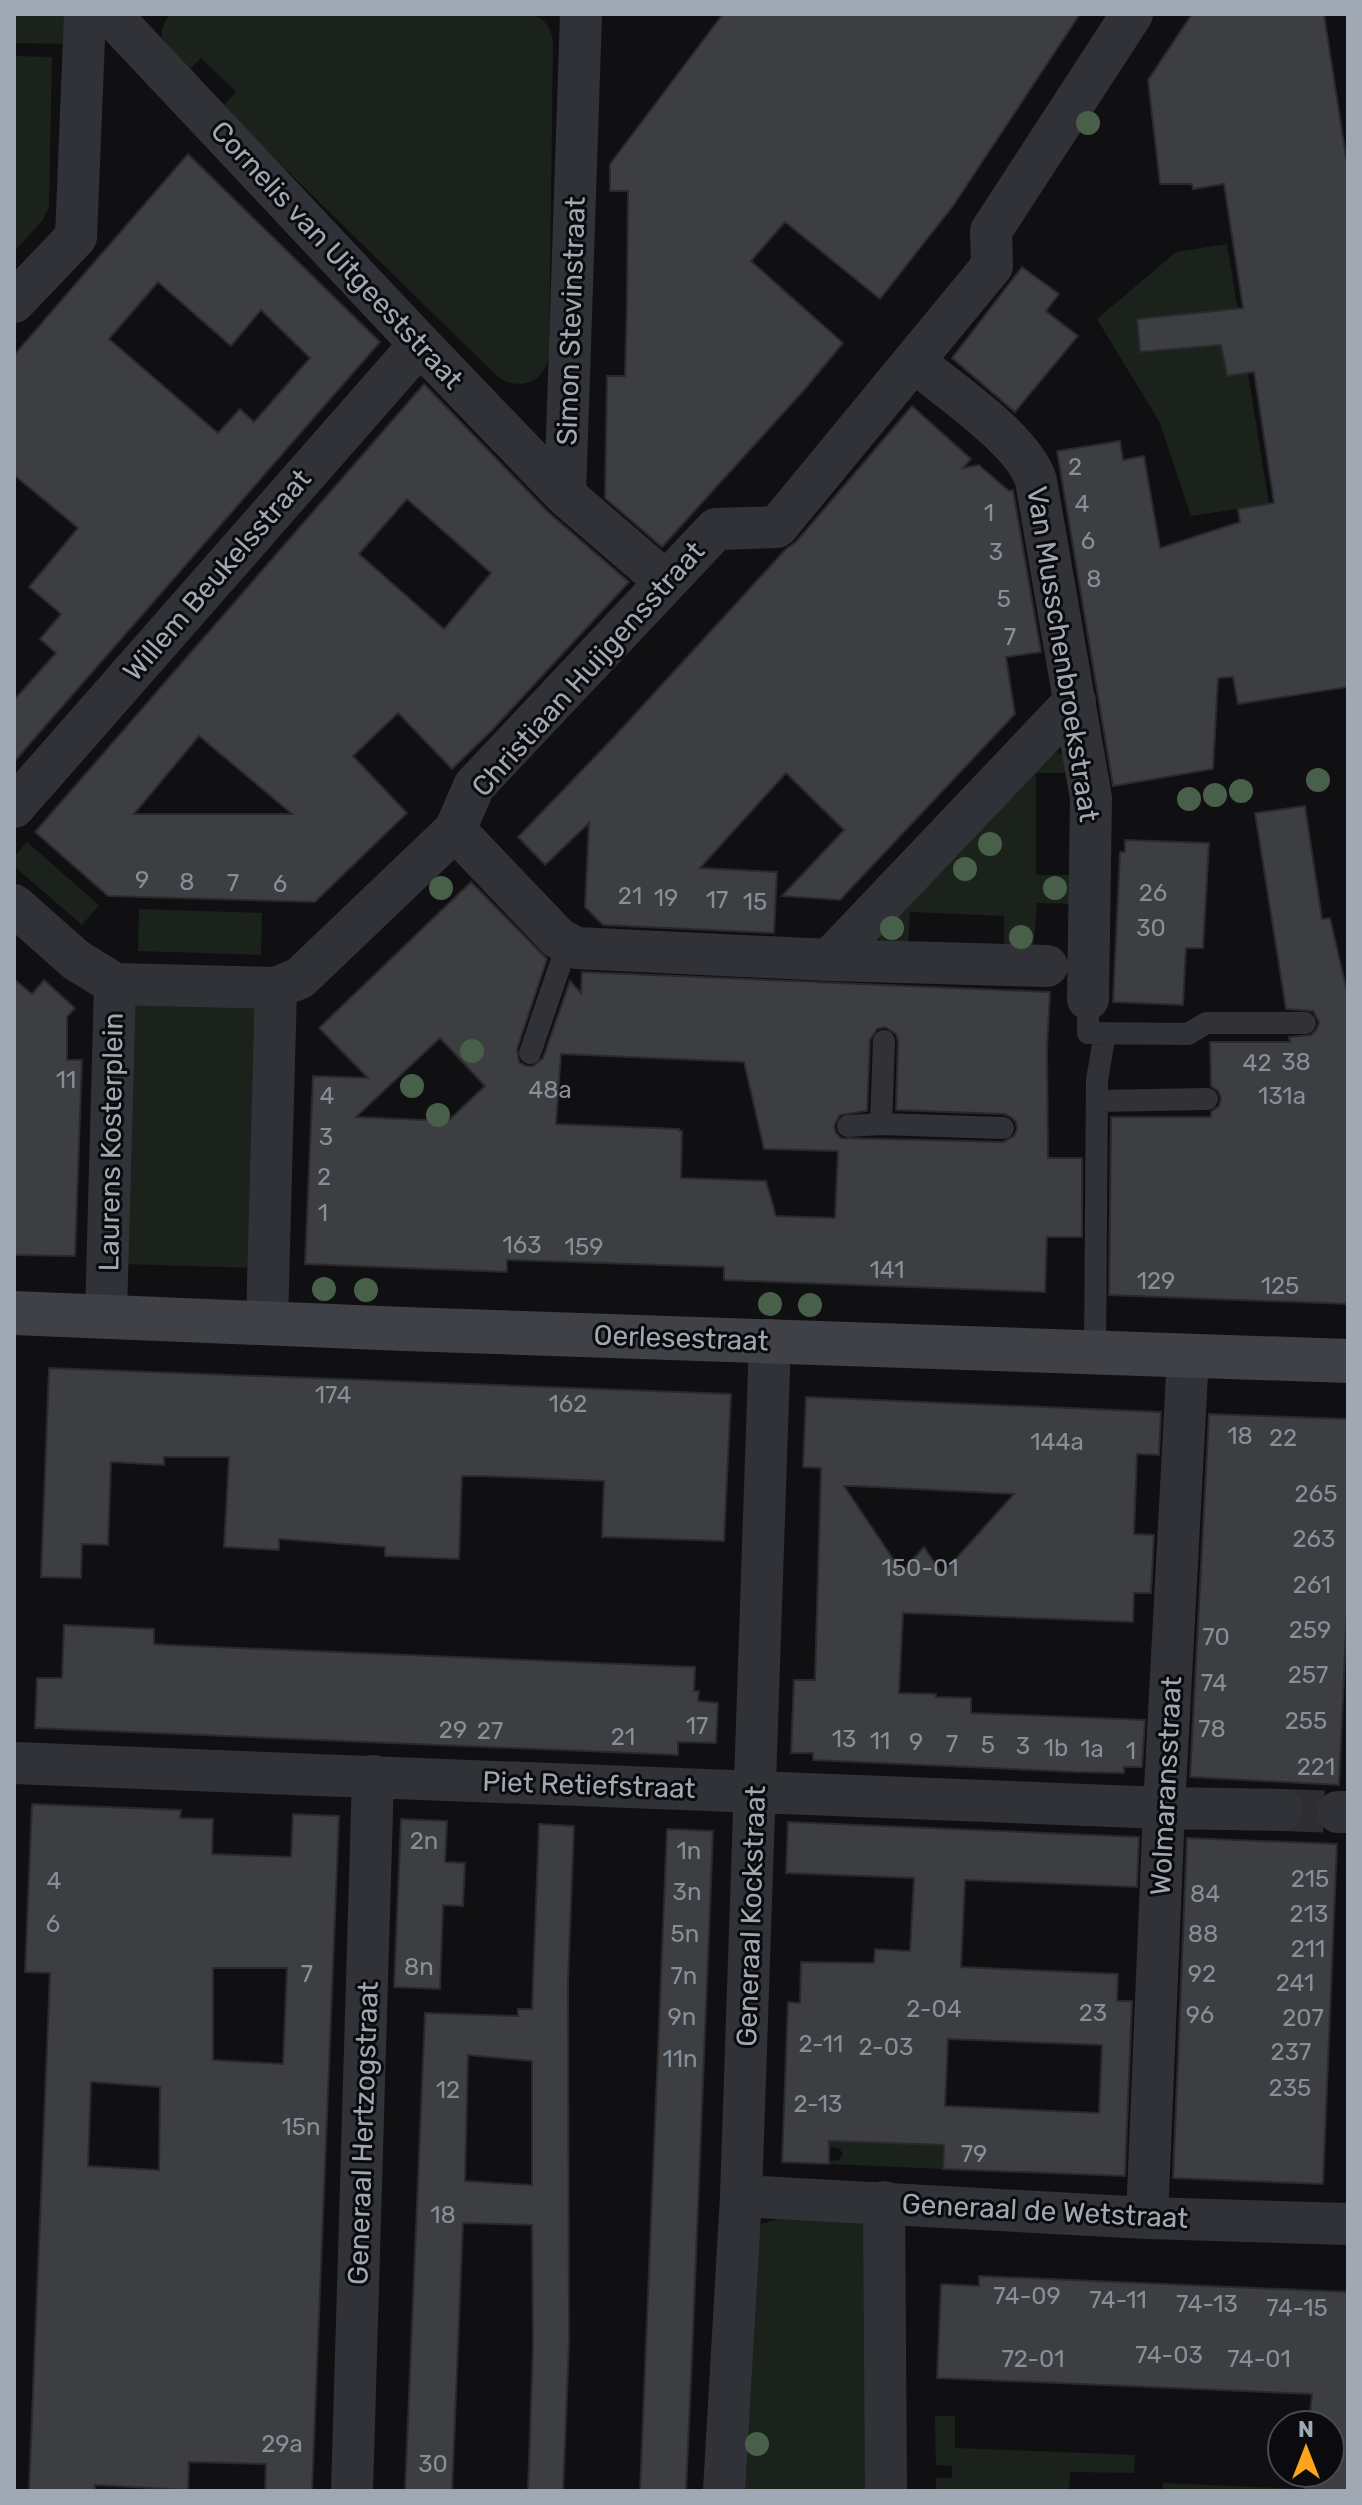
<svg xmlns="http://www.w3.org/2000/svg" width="1362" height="2505" font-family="Rubik,sans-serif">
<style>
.green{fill:#1a221b}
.building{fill:#3c3e42;stroke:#2a2a2e;stroke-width:2;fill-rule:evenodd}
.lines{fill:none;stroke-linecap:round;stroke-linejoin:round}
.street-tunnel{stroke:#2d2e32;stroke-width:42;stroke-dasharray:42 21;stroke-linecap:butt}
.lane{stroke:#313237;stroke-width:22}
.street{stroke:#313237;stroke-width:42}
.secondary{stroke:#3f4147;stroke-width:44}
.tree{fill:#485f49}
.labels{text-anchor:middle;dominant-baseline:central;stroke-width:6;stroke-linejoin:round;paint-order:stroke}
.number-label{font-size:24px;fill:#878e98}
.street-label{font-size:28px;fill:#a0a8b4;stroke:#0b0b0d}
</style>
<rect width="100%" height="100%" fill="#101012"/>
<path class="green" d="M14,14H67L68,44L14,43Z
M171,14H531C545,19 552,28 553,43L549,355C545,382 520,392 498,377L222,107L236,92L201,58L186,73C170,53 149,39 171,14Z
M14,56L52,57L49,207L42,221L14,252Z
M1227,244L1269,504L1191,516L1160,423L1097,319L1176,252Z
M1053,750L1065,756L1072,773H1036V875H1073L1072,904L1037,903L1033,953L1004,951V916L910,912L908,948L882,944L877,935Z
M27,842L99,905L82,925L14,866V857Z
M139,909L262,913L261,955L138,951Z
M129,996L265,1001L257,1268L121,1264Z
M830,2141L944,2145L943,2169L829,2164V2161L839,2160L843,2154L839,2148L829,2147Z
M781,2218L854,2221L865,2224L888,2491H724L736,2222L761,2224Z
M935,2416H955V2448L1135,2455L1134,2473L1070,2472L1069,2491H936V2478H952V2466L936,2465V2474Z
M1163,2483L1304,2489V2491H1162Z"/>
<path class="building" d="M723,14H1080L953,206L880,299L785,222L751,261L843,343L805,389L662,547L605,498L607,376H625L627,302L628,191H610V164Z
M1192,14H1324L1348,170V687L1238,704L1233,677L1218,678L1213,769L1113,786L1057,451L1120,441L1123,460L1144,456L1160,548L1240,522L1238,509L1274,503L1254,372L1227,376L1221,345L1140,352L1137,319L1243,308L1224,184L1193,189L1192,184H1160L1148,80Z
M188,154L380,342L14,762V700L56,653L40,639L61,614L29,587L78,528L14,475V355ZM158,282L231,346L261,310L310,358L254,422L240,409L218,433L109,339Z
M1022,267L1059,294L1046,311L1078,336L1015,412L952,358Z
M424,384L548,512L629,582L628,583L492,730L452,769L398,713L353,756L407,813L315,902L108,896L35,832ZM407,499L491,573L444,629L359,554ZM199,736L292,814H134Z
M912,406L971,459L963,468L979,465L1009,491L1013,490L1041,652L1006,657L1015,714L840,900L782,896L844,830L786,773L700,868L777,872L774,933L603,925L585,907L589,823L545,865L518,837L614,737L786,549L796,542Z
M1305,806L1322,919L1330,918L1348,996V1304L1109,1295L1111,1117H1211V1112L1219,1106L1221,1098L1218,1091L1211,1086L1210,1042H1290L1289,1037L1311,1035L1317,1029L1319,1022L1313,1011L1286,1009L1255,813Z
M1125,840L1209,843L1203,948H1186L1183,1005L1113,1002L1120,852H1125Z
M471,882L547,959L517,1049L519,1062L526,1066H533L543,1058L570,981L581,993L582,972L1050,992L1047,1048L1048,1158H1082V1237H1047L1045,1292L724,1280V1267L507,1260V1272L305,1264L313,1076L368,1078L319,1028ZM885,1027L896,1034L898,1041L896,1110L1004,1114L1011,1117L1016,1122L1017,1129L1014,1136L1003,1142L841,1138L836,1133L834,1126L840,1115L867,1111L870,1040L877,1029ZM440,1038L485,1086L448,1121L356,1117ZM561,1054L744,1062L764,1149L838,1151L835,1218L776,1216L766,1181L681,1178L682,1131H679V1129L556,1124Z
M14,979L32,994L44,980L75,1008L67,1017V1060H82L75,1256L14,1255Z
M49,1368L731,1394L724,1541L602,1537L604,1481L482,1476H462L459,1559L385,1556V1547L279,1539V1550L224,1547L229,1457H164V1465L111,1462L108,1545L82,1544L81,1578L41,1577Z
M806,1397L1161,1412L1159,1455L1137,1454L1134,1534L1154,1535L1151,1593H1134L1133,1622L903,1613L899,1693L936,1694V1697L971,1698V1713L1145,1720L1142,1767H1124V1773L1076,1772L813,1760V1753H791L794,1680H815L821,1468L803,1467ZM844,1486H853L1014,1494L942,1574L924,1547L902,1572Z
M1209,1414L1348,1419V1586L1339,1785L1190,1777Z
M64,1625L154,1629V1644L169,1645L695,1667L694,1691H699L698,1701L718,1703L716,1743L678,1742V1755L35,1728L37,1678H62Z
M32,1804L181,1810L180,1818L213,1819L212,1854L291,1857L293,1814L339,1816L312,2491H265L266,2464L189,2462L188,2490L95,2485V2491H29L50,1973L25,1972ZM213,1968H287L283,2064L213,2060ZM91,2082L160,2087L159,2170L88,2166Z
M401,1819L447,1821L445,1862L465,1863L463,1906L443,1905L440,1989L394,1987Z
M788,1822L1139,1837L1137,1887L965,1880L961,1967L1118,1974L1117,2001H1132L1125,2176L943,2169L944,2145L829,2141V2164L782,2162L788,2002L800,2003L801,1962L874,1963L875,1949L910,1951L914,1878L786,1873ZM948,2039L1102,2045L1099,2113L945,2106Z
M539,1824L574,1826L568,1981L569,2343L563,2491H528L533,2347L532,2225L463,2223L452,2491H405L425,2013L518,2016V2009H532ZM468,2055L532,2061V2185L465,2181Z
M667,1829L713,1831L692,2356L686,2491H640Z
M1187,1838L1337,1844L1323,2184L1173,2178Z
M979,2276L1348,2292V2491H1304L1306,2473H1330V2425H1309L1312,2394L937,2378L941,2284L979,2286Z"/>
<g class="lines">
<path class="street-tunnel" d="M1282,1810L1338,1812"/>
<path class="lane" d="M1088,999V1033L1188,1034L1206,1023H1305
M530,1053L567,945
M1097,1101L1207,1099
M881,1124L884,1041
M848,1126L881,1124L1003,1128
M1095,1352L1097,1080L1105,1033"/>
<path class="street" d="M110,14L420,344L565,495
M581,14L565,495L666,582
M14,302L76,237L85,14
M915,362C948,390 1025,441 1036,481L1091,798L1088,999
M14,807L420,344
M455,830L558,938L576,948L829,960L1047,966
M14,905L76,960L115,984
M829,960L1075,701
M115,984L276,988L300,978L455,830L474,786L716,529L777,527L992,266L991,231L1132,14
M106,1316L115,984
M267,1322L276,988
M14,1763L1164,1808L1282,1810
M1338,1812H1348
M741,2196L1147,2218L1348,2224
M884,2202L886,2491
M1147,2218L1164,1808L1188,1355
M352,2491L373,1776
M724,2491L741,2196L770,1340"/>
<path class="secondary" d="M14,1313L405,1329L1348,1361"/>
</g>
<g class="tree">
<circle cx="1088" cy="123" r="12"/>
<circle cx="1318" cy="780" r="12"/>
<circle cx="1241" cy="791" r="12"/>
<circle cx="1215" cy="795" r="12"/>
<circle cx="1189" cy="799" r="12"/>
<circle cx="990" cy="844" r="12"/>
<circle cx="965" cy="869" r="12"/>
<circle cx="441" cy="888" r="12"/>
<circle cx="1055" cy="888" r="12"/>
<circle cx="892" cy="928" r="12"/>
<circle cx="1021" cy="937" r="12"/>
<circle cx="472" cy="1051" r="12"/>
<circle cx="412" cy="1086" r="12"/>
<circle cx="438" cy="1115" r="12"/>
<circle cx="324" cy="1289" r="12"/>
<circle cx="366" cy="1290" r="12"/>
<circle cx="770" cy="1304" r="12"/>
<circle cx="810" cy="1305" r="12"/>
<circle cx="757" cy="2444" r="12"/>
</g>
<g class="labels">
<g class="number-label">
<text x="1075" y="467">2</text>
<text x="1082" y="504">4</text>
<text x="989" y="513">1</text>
<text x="1088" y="541">6</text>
<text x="996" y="552">3</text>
<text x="1094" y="579">8</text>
<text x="1004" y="599">5</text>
<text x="1010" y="637">7</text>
<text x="142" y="880">9</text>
<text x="187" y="882">8</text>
<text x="233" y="883">7</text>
<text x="280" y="884">6</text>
<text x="1153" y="893">26</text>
<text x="630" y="896">21</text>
<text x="666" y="898">19</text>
<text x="717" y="900">17</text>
<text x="755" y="902">15</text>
<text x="1151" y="928">30</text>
<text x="1296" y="1062">38</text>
<text x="1257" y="1063">42</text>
<text x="66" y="1080">11</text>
<text x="550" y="1090">48a</text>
<text x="327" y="1096">4</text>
<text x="1282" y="1096">131a</text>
<text x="326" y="1137">3</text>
<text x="324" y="1177">2</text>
<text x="323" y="1213">1</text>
<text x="522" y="1245">163</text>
<text x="584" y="1247">159</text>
<text x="887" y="1270">141</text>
<text x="1156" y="1281">129</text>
<text x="1280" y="1286">125</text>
<text x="333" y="1395">174</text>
<text x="568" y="1404">162</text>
<text x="1240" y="1436">18</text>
<text x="1283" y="1438">22</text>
<text x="1057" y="1442">144a</text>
<text x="1316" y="1494">265</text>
<text x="1314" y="1539">263</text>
<text x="920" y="1568">150-01</text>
<text x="1312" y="1585">261</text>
<text x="1310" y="1630">259</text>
<text x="1216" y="1637">70</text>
<text x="1308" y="1675">257</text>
<text x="1214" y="1683">74</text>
<text x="1306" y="1721">255</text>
<text x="697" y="1726">17</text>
<text x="1212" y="1729">78</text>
<text x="453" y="1730">29</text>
<text x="490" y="1731">27</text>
<text x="623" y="1737">21</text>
<text x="844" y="1739">13</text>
<text x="880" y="1741">11</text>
<text x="916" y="1742">9</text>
<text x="952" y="1744">7</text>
<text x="988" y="1745">5</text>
<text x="1023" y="1746">3</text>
<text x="1056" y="1748">1b</text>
<text x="1092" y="1749">1a</text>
<text x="1131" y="1751">1</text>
<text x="1316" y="1767">221</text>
<text x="424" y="1841">2n</text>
<text x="689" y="1851">1n</text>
<text x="1310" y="1879">215</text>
<text x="54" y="1881">4</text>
<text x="687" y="1892">3n</text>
<text x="1205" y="1894">84</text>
<text x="1309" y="1914">213</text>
<text x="53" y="1924">6</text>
<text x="685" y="1934">5n</text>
<text x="1203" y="1934">88</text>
<text x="1308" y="1949">211</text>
<text x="419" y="1967">8n</text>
<text x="307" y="1974">7</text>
<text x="1202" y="1974">92</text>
<text x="684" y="1976">7n</text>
<text x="1295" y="1983">241</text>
<text x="934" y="2009">2-04</text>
<text x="1093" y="2013">23</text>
<text x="1200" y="2015">96</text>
<text x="682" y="2017">9n</text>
<text x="1303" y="2018">207</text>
<text x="821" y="2044">2-11</text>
<text x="886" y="2047">2-03</text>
<text x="1291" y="2052">237</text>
<text x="680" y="2059">11n</text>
<text x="1290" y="2088">235</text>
<text x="448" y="2090">12</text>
<text x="818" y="2104">2-13</text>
<text x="301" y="2127">15n</text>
<text x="974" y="2154">79</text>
<text x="443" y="2215">18</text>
<text x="1027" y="2296">74-09</text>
<text x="1118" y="2300">74-11</text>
<text x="1207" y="2304">74-13</text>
<text x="1297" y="2308">74-15</text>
<text x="1169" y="2355">74-03</text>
<text x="1033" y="2359">72-01</text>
<text x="1259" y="2359">74-01</text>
<text x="282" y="2444">29a</text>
<text x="433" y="2464">30</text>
</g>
<g class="street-label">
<text transform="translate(337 255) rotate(47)">Cornelis van Uitgeeststraat</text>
<text transform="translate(571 321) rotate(-88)">Simon Stevinstraat</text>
<text transform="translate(217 575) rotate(-49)">Willem Beukelsstraat</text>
<text transform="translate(1063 654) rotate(81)">Van Musschenbroekstraat</text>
<text transform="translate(588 669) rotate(-48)">Christiaan Huijgensstraat</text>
<text transform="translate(111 1142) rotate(-89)">Laurens Kosterplein</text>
<text transform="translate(681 1338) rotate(2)">Oerlesestraat</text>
<text transform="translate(589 1785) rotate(2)">Piet Retiefstraat</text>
<text transform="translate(1166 1786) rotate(-87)">Wolmaransstraat</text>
<text transform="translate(751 1916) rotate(-88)">Generaal Kockstraat</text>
<text transform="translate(363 2133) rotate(-88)">Generaal Hertzogstraat</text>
<text transform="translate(1045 2211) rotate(3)">Generaal de Wetstraat</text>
</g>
</g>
<rect width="1362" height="2505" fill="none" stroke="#a0a8b4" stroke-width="32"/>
<g transform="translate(1306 2449)"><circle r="38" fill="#0b0b0d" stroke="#474a50" stroke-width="2"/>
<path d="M0-6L14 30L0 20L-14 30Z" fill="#fda31d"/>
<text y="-12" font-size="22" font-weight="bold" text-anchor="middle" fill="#a0a8b4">N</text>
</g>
</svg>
